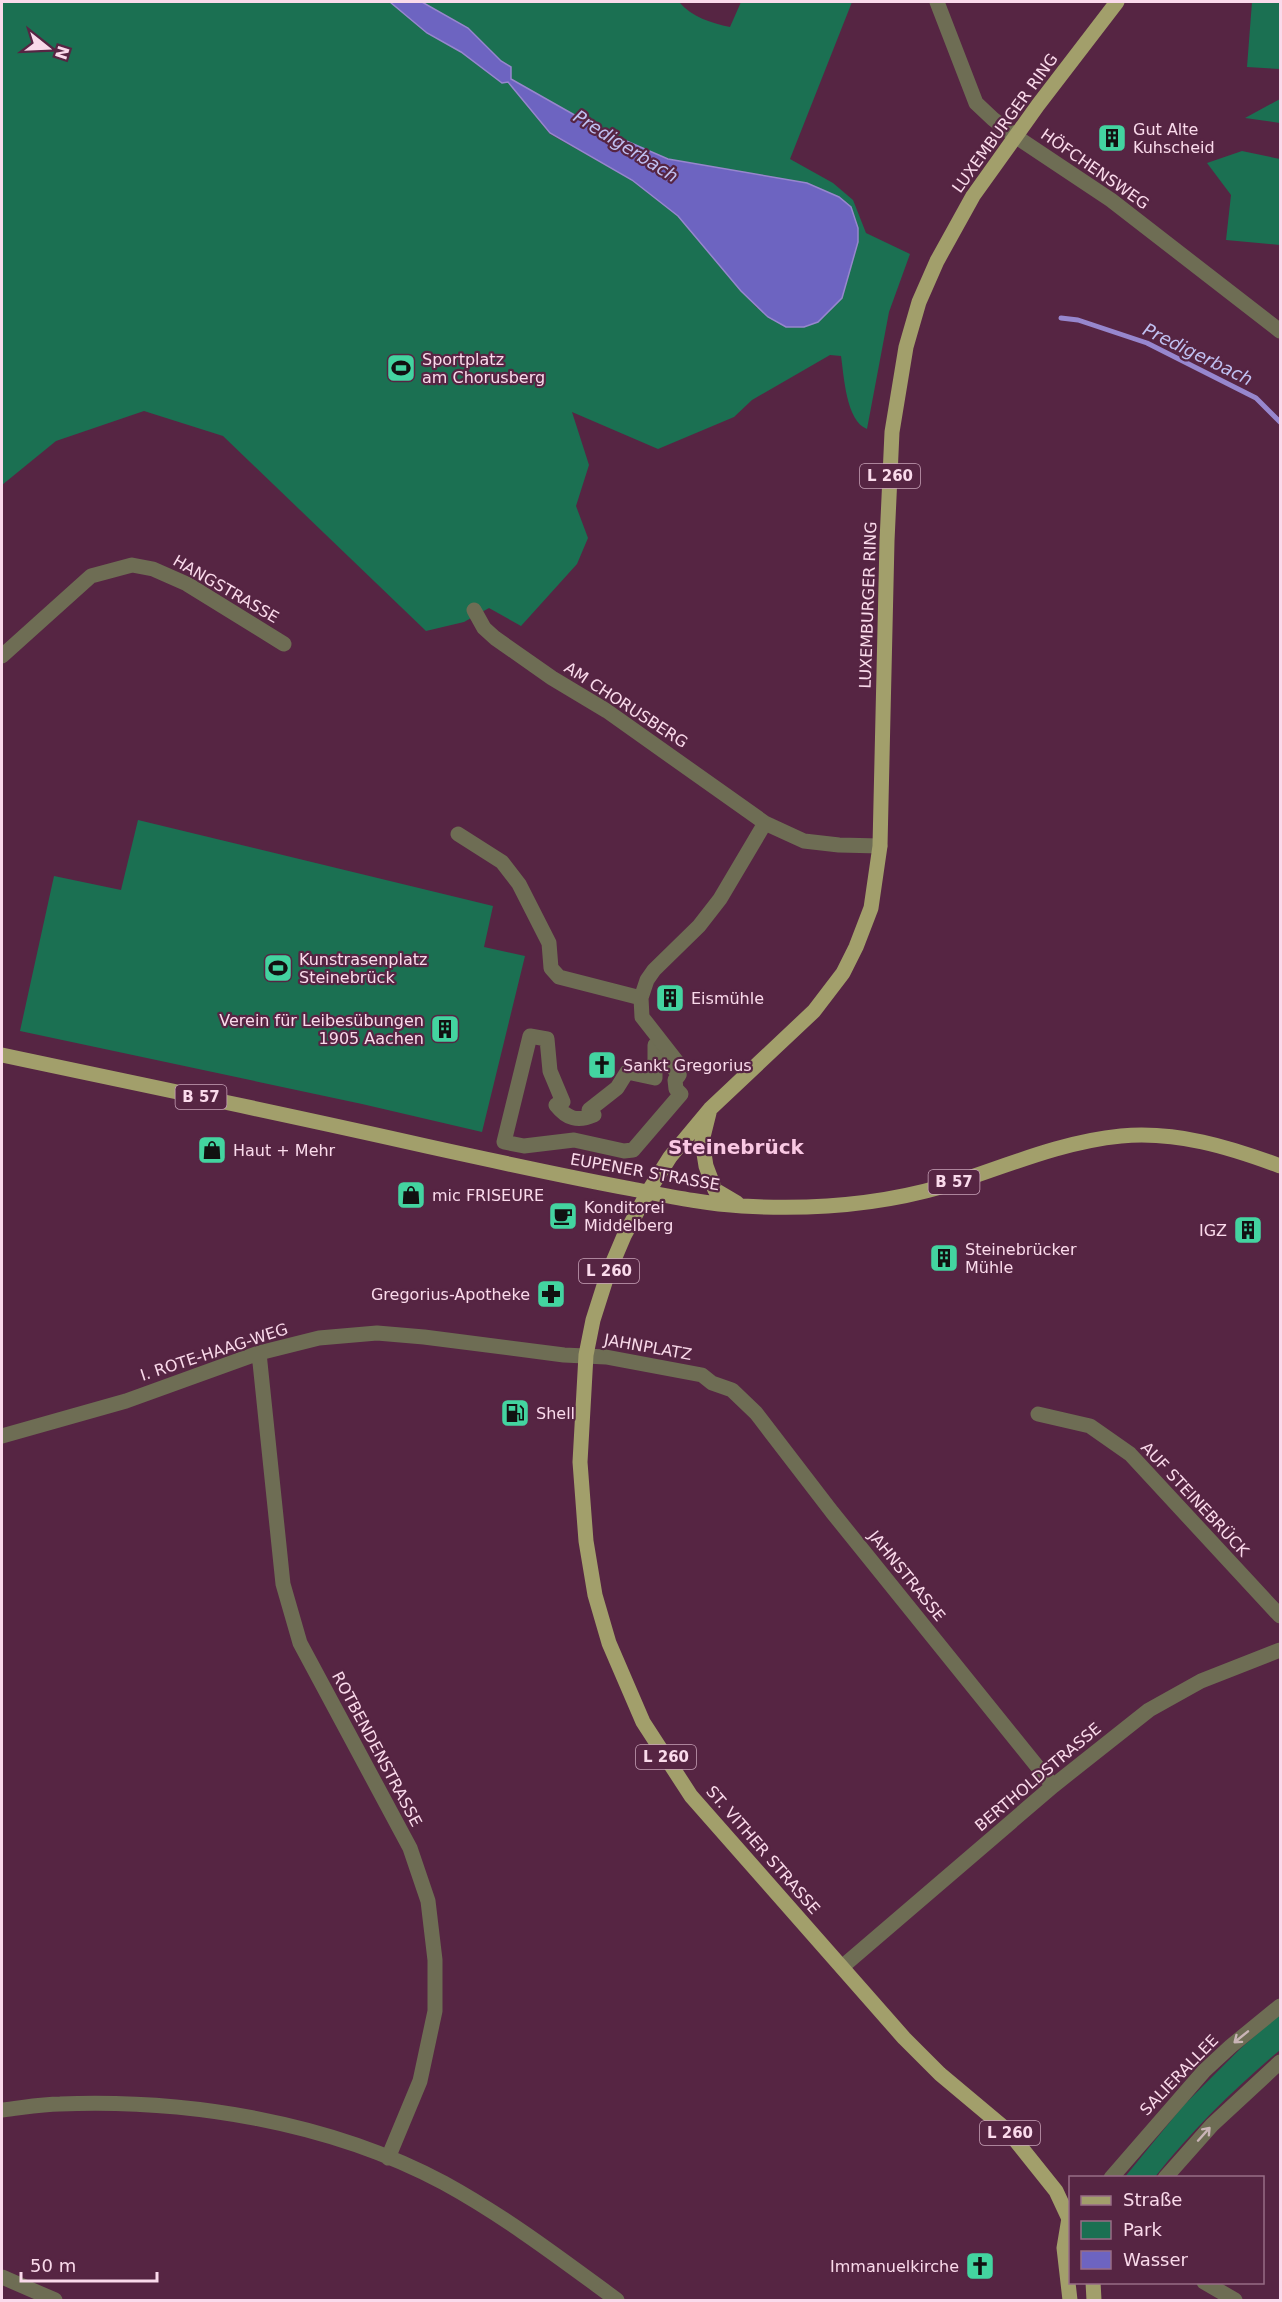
<svg xmlns="http://www.w3.org/2000/svg" width="1282" height="2302" font-family="'DejaVu Sans',sans-serif">
<style>
.green{fill:#1b7052}
.water{fill:#6d64c1;stroke:#9787ce;stroke-width:1.5}
.lines{fill:none;stroke-linecap:round;stroke-linejoin:round}
.stream{stroke:#9787ce;stroke-width:5}
.pedestrian{stroke:#6e6d54;stroke-width:15}
.minor{stroke:#6e6d54;stroke-width:15}
.tertiary{stroke:#6e6d54;stroke-width:15}
.primary{stroke:#a29f6b;stroke-width:15}
.oneway{stroke:#c9b4b6}
.labels{text-anchor:middle;dominant-baseline:central;stroke-width:4.5;stroke-linejoin:round;paint-order:stroke}
.shield{fill:#562543;stroke:#c9a4b9;stroke-width:1.5}
.shield-label{font-size:15px;font-weight:bold;fill:#fadaeb}
.street-label{font-size:16px;fill:#fadaeb;stroke:#562543}
.poi-label{font-size:16px;fill:#fadaeb;stroke:#562543;text-anchor:start}
.water-label{font-size:18px;font-style:italic;fill:#c0c0f1;stroke:#562543}
.quarter-label{font-size:20px;font-weight:bold;fill:#fac8e3;stroke:#562543}
</style>
<rect width="100%" height="100%" fill="#562543"/>
<path class="green" d="M2,2H390L427,33L461,52L502,83L508,82L550,134L632,180L678,216L757,308L842,298L858,242V228L851,207L839,197L807,183L668,159L601,130L510,79L511,67L501,61L468,28L422,2H679C692,17 711,23 730,27L741,2H852L790,159L833,183L853,200L866,233L910,254L889,312L867,429C846,421 844,376 841,356L830,355L752,400L734,417L658,449L572,412L589,465L576,506L588,538L577,564L521,626L489,608L464,622L426,631L223,436L144,411L56,441L2,485Z
M1252,2H1280V69L1247,67Z
M1280,99V123L1245,118Z
M1242,151L1280,159V245L1226,240L1231,195L1207,163Z
M138,820L493,906L484,947L525,956L482,1132L362,1104L20,1031L54,876L121,890Z
M1280,2014V2050C1234,2089 1192,2130 1155,2177L1124,2178L1183,2106L1241,2048Z"/>
<path class="water" d="M390,2H422L468,28L501,61L511,67V79L601,130L668,159L807,183L839,197L851,207L858,228V242L842,298L818,322L804,327H786L768,317L741,291L678,216L632,180L550,133L508,82L502,83L461,52L427,33Z"/>
<g class="lines">
<path class="stream" d="M1061,318L1078,320L1147,343L1256,398L1280,422"/>
<path class="pedestrian" d="M530,1036L547,1039L550,1071L563,1102L556,1105C567,1119 578,1122 594,1115L589,1110L617,1088L627,1072L655,1078V1045L679,1075L675,1080L676,1089L681,1094L633,1150L624,1151L574,1140L524,1146L504,1142Z"/>
<path class="minor" d="M937,2L976,103L993,119L1015,136L1111,200L1280,331
M474,610L484,628L495,638L552,678L607,711L765,823L804,841L839,845L880,846
M2,656L91,576L132,565L153,569L187,584L284,644
M458,834L502,862L519,884L549,943L551,968L559,977L641,998
M678,1063L642,1017L641,998L647,980L654,970L699,926L720,899L765,823
M259,1353L283,1584L300,1643L410,1848L428,1901L435,1960V2011L420,2081L388,2158
M1038,1414L1090,1426L1130,1454L1280,1616
M2,1436L126,1401L259,1353L319,1338L377,1333L424,1337L564,1355L606,1357L702,1375L712,1383L732,1390L756,1413L832,1512L1053,1786
M842,1967L1053,1786L1149,1710L1201,1681L1280,1650
M2,2110C21,2108 41,2104 60,2104C189,2099 330,2122 444,2183C506,2217 561,2259 617,2300
M2,2277L55,2300
M1204,2282L1235,2300"/>
<path class="tertiary" d="M1111,2178L1204,2071L1231,2046L1280,2006
M1165,2178L1212,2125L1280,2062"/>
<path class="primary" d="M2,1055C143,1085 285,1114 426,1146C494,1161 563,1176 632,1189C668,1196 705,1204 742,1206C809,1210 879,1205 944,1186C1002,1168 1059,1142 1121,1136C1177,1131 1229,1147 1280,1166
M709,1113L702,1141L706,1166L715,1190L737,1203
M1069,2218L1064,2248L1070,2300
M1070,2221L1056,2191L1008,2131L940,2074L904,2038L691,1796L643,1722L609,1643L595,1595L586,1541L580,1462L586,1355L593,1320L607,1276L624,1236L648,1192L670,1157L710,1109L814,1011L843,973L856,947L871,908L880,846L887,541L892,432L906,347L919,302L937,261L973,196L1038,105L1117,2
M1093,2282L1094,2300"/>
</g>
<defs><path id="oneway-shaft" d="M-6 0H5M1.5-3L5.5 0L1.5 3" fill="none" stroke-width="1.6" stroke-linecap="round" stroke-linejoin="round" transform="scale(1.5)"/></defs>
<g class="oneway">
<use href="#oneway-shaft" transform="translate(1241 2037) rotate(141)"/>
<use href="#oneway-shaft" transform="translate(1204 2134) rotate(-48)"/>
</g>
<defs>
<g id="building-square" transform="scale(1.5)"><rect x="-9" y="-9" width="18" height="18" rx="4" fill="#43d4a0" stroke="#562543"/><path d="M-4-6H4V6H1V3H-1V6H-4ZM-2.5-4.3h1.7v1.8h-1.7ZM.8-4.3h1.7v1.8H.8ZM-2.5-1h1.7V.8h-1.7ZM.8-1h1.7V.8H.8Z" fill="#111"/></g>
<g id="stadium-square" transform="scale(1.5)"><rect x="-9" y="-9" width="18" height="18" rx="4" fill="#43d4a0" stroke="#562543"/><path d="M0-5a6.5 5 0 1 0 0 10a6.5 5 0 1 0 0-10ZM-3.5-1.8h7v3.6h-7Z" fill="#111"/></g>
<g id="church-square" transform="scale(1.5)"><rect x="-9" y="-9" width="18" height="18" rx="4" fill="#43d4a0" stroke="#562543"/><path d="M-1.2-6h2.4v3.5h3.3v2.4h-3.3V6h-2.4V-.1h-3.3v-2.4h3.3Z" fill="#111"/></g>
<g id="shop-square" transform="scale(1.5)"><rect x="-9" y="-9" width="18" height="18" rx="4" fill="#43d4a0" stroke="#562543"/><path d="M-5-2.5h2.3a2.7 3.5 0 0 1 5.4 0H5L5.5 6h-11ZM-1.5-2.5h3a1.5 2.3 0 0 0-3 0Z" fill="#111"/></g>
<g id="cafe-square" transform="scale(1.5)"><rect x="-9" y="-9" width="18" height="18" rx="4" fill="#43d4a0" stroke="#562543"/><path d="M-5.5-4.5H6V0H3Q3 3.5 0 3.5H-2.5Q-5.5 3.5-5.5 0ZM3-3.2v2h1.7v-2ZM-6 4.5H4V6H-6Z" fill="#111"/></g>
<g id="pharmacy-square" transform="scale(1.5)"><rect x="-9" y="-9" width="18" height="18" rx="4" fill="#43d4a0" stroke="#562543"/><path d="M-2-6h4v4h4v4h-4v4h-4v-4h-4v-4h4Z" fill="#111"/></g>
<g id="fuel-square" transform="scale(1.5)"><rect x="-9" y="-9" width="18" height="18" rx="4" fill="#43d4a0" stroke="#562543"/><path d="M-5.5-6h7V0h2V4h1.3V-2.5L3-4.5l.8-.8L6-3V5H2.5V1h-1V6h-7ZM-4.2-4.7v3.2H.2V-4.7Z" fill="#111"/></g>
</defs>
<g fill-rule="evenodd">
<use href="#building-square" x="1112" y="138"/>
<use href="#stadium-square" x="401" y="368"/>
<use href="#stadium-square" x="278" y="968"/>
<use href="#building-square" x="670" y="998"/>
<use href="#building-square" x="445" y="1029"/>
<use href="#church-square" x="602" y="1065"/>
<use href="#shop-square" x="212" y="1150"/>
<use href="#shop-square" x="411" y="1195"/>
<use href="#cafe-square" x="563" y="1216"/>
<use href="#building-square" x="1248" y="1230"/>
<use href="#building-square" x="944" y="1258"/>
<use href="#pharmacy-square" x="551" y="1294"/>
<use href="#fuel-square" x="515" y="1413"/>
<use href="#church-square" x="980" y="2266"/>
</g>
<g class="labels">
<g class="shield">
<rect x="860" y="464" width="60" height="24" rx="4.5"/>
<rect x="175.5" y="1085" width="51" height="24" rx="4.5"/>
<rect x="928.5" y="1170" width="51" height="24" rx="4.5"/>
<rect x="579" y="1259" width="60" height="24" rx="4.5"/>
<rect x="636" y="1745" width="60" height="24" rx="4.5"/>
<rect x="980" y="2121" width="60" height="24" rx="4.5"/>
</g>
<g class="shield-label">
<text x="890" y="476">L 260</text>
<text x="201" y="1097">B 57</text>
<text x="954" y="1182">B 57</text>
<text x="609" y="1271">L 260</text>
<text x="666" y="1757">L 260</text>
<text x="1010" y="2133">L 260</text>
</g>
<g class="street-label">
<text transform="translate(1005 123) rotate(-54)">LUXEMBURGER RING</text>
<text transform="translate(1095 169) rotate(35)">HÖFCHENSWEG</text>
<text transform="translate(226 589) rotate(30)">HANGSTRASSE</text>
<text transform="translate(868 605) rotate(-88)">LUXEMBURGER RING</text>
<text transform="translate(626 705) rotate(33)">AM CHORUSBERG</text>
<text transform="translate(645 1172) rotate(10)">EUPENER STRASSE</text>
<text transform="translate(648 1347) rotate(10)">JAHNPLATZ</text>
<text transform="translate(214 1352) rotate(-18)">I. ROTE-HAAG-WEG</text>
<text transform="translate(1195 1499) rotate(47)">AUF STEINEBRÜCK</text>
<text transform="translate(907 1576) rotate(51)">JAHNSTRASSE</text>
<text transform="translate(377 1749) rotate(62)">ROTBENDENSTRASSE</text>
<text transform="translate(1038 1777) rotate(-40)">BERTHOLDSTRASSE</text>
<text transform="translate(763 1850) rotate(49)">ST. VITHER STRASSE</text>
<text transform="translate(1179 2075) rotate(-46)">SALIERALLEE</text>
</g>
<g class="poi-label">
<text x="1133" y="129">Gut Alte<tspan x="1133" dy="18">Kuhscheid</tspan></text>
<text x="422" y="359">Sportplatz<tspan x="422" dy="18">am Chorusberg</tspan></text>
<text x="299" y="959">Kunstrasenplatz<tspan x="299" dy="18">Steinebrück</tspan></text>
<text x="691" y="998">Eismühle</text>
<text x="424" y="1020" text-anchor="end">Verein für Leibesübungen<tspan x="424" dy="18">1905 Aachen</tspan></text>
<text x="623" y="1065">Sankt Gregorius</text>
<text x="233" y="1150">Haut + Mehr</text>
<text x="432" y="1195">mic FRISEURE</text>
<text x="584" y="1207">Konditorei<tspan x="584" dy="18">Middelberg</tspan></text>
<text x="1227" y="1230" text-anchor="end">IGZ</text>
<text x="965" y="1249">Steinebrücker<tspan x="965" dy="18">Mühle</tspan></text>
<text x="530" y="1294" text-anchor="end">Gregorius-Apotheke</text>
<text x="536" y="1413">Shell</text>
<text x="959" y="2266" text-anchor="end">Immanuelkirche</text>
</g>
<g class="water-label">
<text transform="translate(626 146) rotate(32)">Predigerbach</text>
<text transform="translate(1198 354) rotate(26)">Predigerbach</text>
</g>
<g class="quarter-label">
<text x="736" y="1147">Steinebrück</text>
</g>
</g>
<rect width="1282" height="2302" fill="none" stroke="#fadaeb" stroke-width="6"/>
<rect x="1069" y="2176" width="195" height="108" fill="#562543" stroke="#986d86" stroke-width="1.5"/>
<rect x="1081" y="2196" width="30" height="9" fill="#a29f6b" stroke="#986d86" stroke-width="1.5"/>
<text x="1123" y="2206" font-size="18" fill="#fadaeb">Straße</text>
<rect x="1081" y="2221" width="30" height="18" fill="#1b7052" stroke="#986d86" stroke-width="1.5"/>
<text x="1123" y="2236" font-size="18" fill="#fadaeb">Park</text>
<rect x="1081" y="2251" width="30" height="18" fill="#6d64c1" stroke="#986d86" stroke-width="1.5"/>
<text x="1123" y="2266" font-size="18" fill="#fadaeb">Wasser</text>
<g transform="translate(48 48) rotate(108)" stroke="#562543" stroke-width="4.5" paint-order="stroke">
<path d="M0-4.5L10 22L0 15L-10 22Z" fill="#fadaeb"/>
<text y="-9" font-size="16" font-weight="bold" text-anchor="middle" fill="#fadaeb">N</text>
</g>
<path d="M21 2272v9h136v-9" fill="none" stroke="#fadaeb" stroke-width="3"/>
<text x="30" y="2272" font-size="18" fill="#fadaeb" stroke="#562543" stroke-width="4.5" paint-order="stroke">50 m</text>
</svg>
